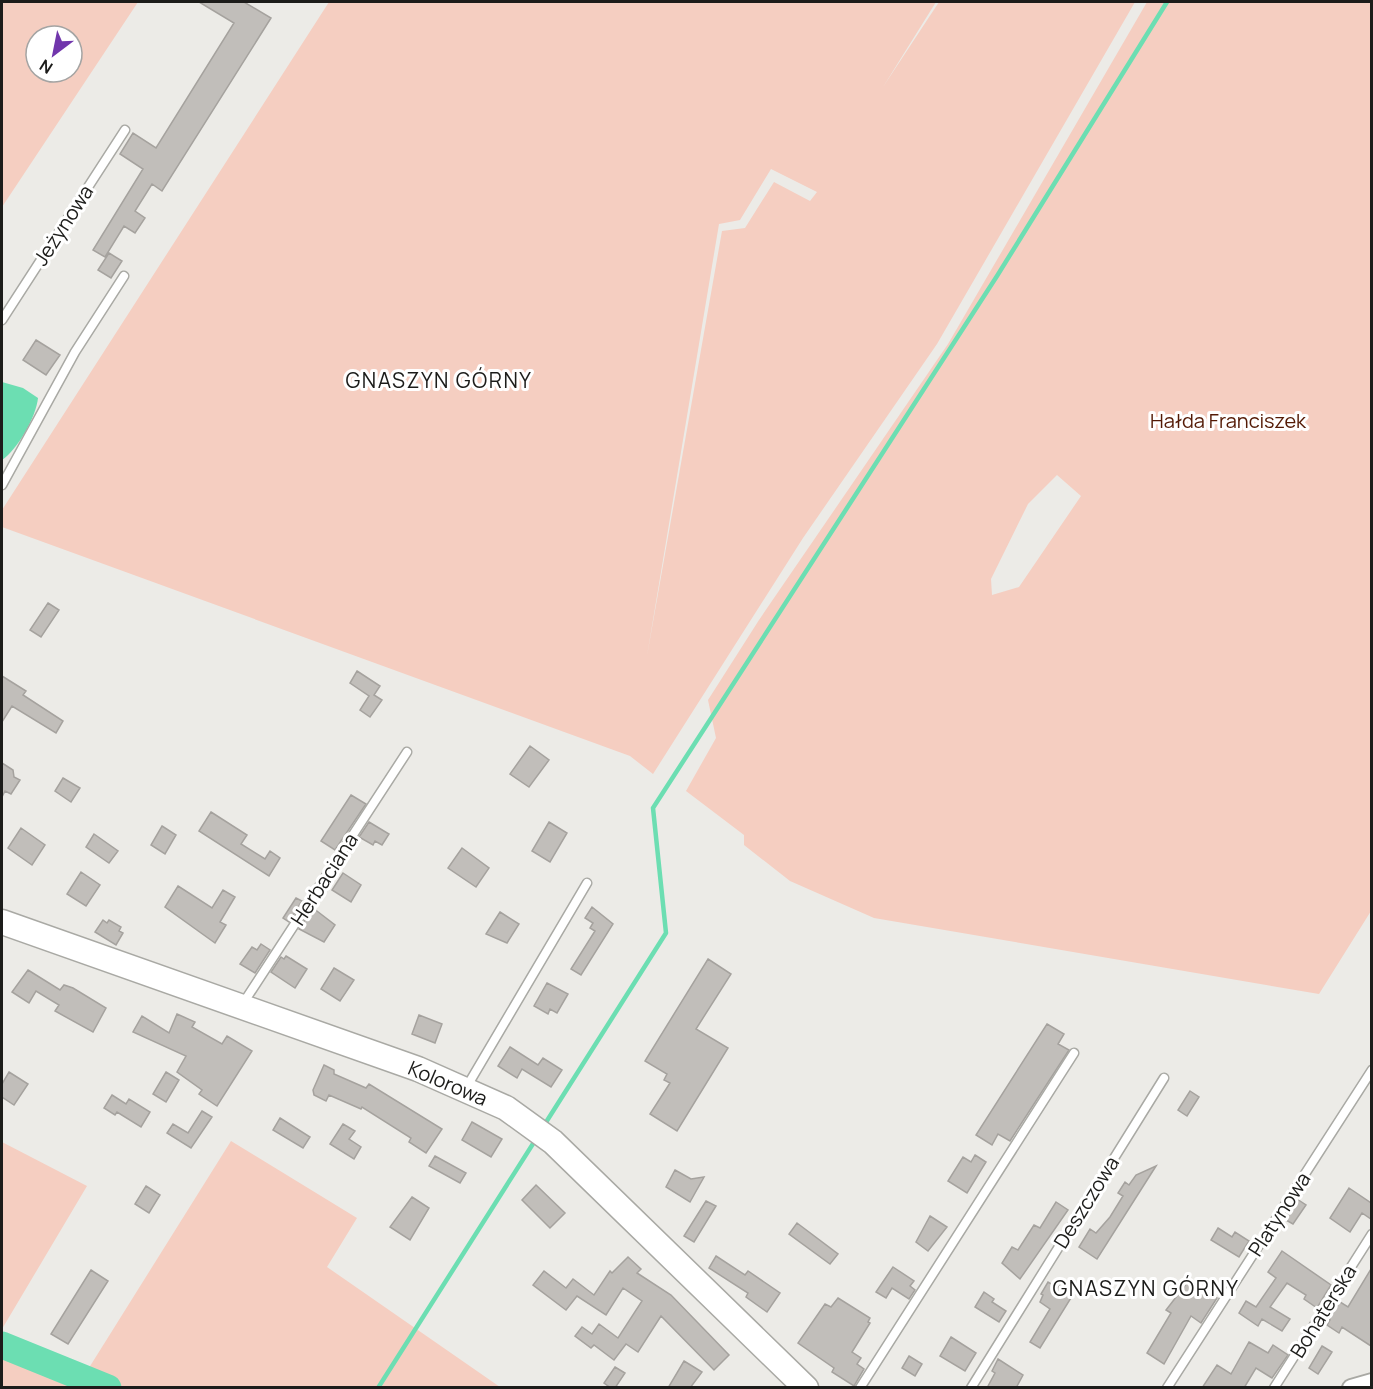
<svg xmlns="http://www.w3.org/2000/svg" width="1373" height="1389" font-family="Manrope,sans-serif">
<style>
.green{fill:#f5cec1;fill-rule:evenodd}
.water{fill:#6cdeb2}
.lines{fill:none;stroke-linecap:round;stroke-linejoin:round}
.stream{stroke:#6cdeb2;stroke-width:4.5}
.river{stroke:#6cdeb2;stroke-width:27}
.building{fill:#c1beba;stroke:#a5a29e;stroke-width:1.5}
.lane-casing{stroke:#a9a9a4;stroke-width:11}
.street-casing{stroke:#a9a9a4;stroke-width:20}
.secondary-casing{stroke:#a9a9a4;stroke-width:27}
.lane{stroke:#fff;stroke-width:8}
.street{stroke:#fff;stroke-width:16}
.secondary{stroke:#fff;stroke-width:24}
.labels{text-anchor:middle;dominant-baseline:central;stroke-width:6;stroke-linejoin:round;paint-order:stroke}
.street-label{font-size:20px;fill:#1c1c1a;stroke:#fff}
.park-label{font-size:20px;fill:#541a05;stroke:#fff}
.neighbourhood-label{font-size:21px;letter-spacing:1.5px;fill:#1c1c1a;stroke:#fff}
</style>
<rect width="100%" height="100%" fill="#ecebe7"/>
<path class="green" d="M2,2H138L2,207ZM36,36H72V72H36Z
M329,2H936L883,87L939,2H1135L937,344L803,538L653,774L630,756L2,527V510ZM771,169L817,192L810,201L774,182L745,228L722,231L647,656L719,224L740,220Z
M1147,2H1371V911L1319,994L874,918L790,881L744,845V835L686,791L716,738L708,700L759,620L948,344ZM1057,475L1081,496L1019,587L992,595L991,579L1028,504Z
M231,1141L357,1218L327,1267L500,1387H2V1336L87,1371Z
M2,1142L87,1186L2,1329Z"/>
<path class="water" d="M2,382L23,388L38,398C36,417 18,449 2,460Z"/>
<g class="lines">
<path class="stream" d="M543,1127L666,933L653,808L997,276L1167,2
M378,1388L536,1139"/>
<path class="river" d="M2,1345L108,1388"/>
</g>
<path class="building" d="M199,2H244L271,18L162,191L152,184L135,211L145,218L135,233L124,226L105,257L93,250L143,169L120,154L133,133L156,148L234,23Z
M109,253L122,261L111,278L98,270Z
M36,340L60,355L46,375L23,360Z
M48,603L59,610L41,637L30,630Z
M357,671L380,686L374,695L382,700L370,717L360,710L369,696L350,683Z
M2,676L26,691L23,695L63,721L56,733L12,706L2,722Z
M530,746L549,760L529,787L510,774Z
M2,763L13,770L14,777L20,780L11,794L5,791L2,797Z
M63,778L80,788L71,802L55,791Z
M351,795L366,804L335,850L321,841Z
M211,812L247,835L241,844L265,859L270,851L280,858L269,876L199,831Z
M369,822L389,834L382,845L375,841L373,845L359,837Z
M549,822L567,833L550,862L532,851Z
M162,826L176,835L165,854L151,845Z
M21,828L45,845L32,865L8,848Z
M94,834L118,851L109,863L86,847Z
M462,848L489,868L476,887L448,868Z
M81,872L100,885L86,906L67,894Z
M343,873L361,885L351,902L332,890Z
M178,886L212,908L223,890L235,897L220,922L226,925L215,943L165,907Z
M296,898L302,901L289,922L283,918Z
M592,907L613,924L581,975L571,969L595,931L590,928L593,923L585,918Z
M313,908L335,925L324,942L299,929Z
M500,912L519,924L507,943L486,934Z
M103,920L107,923L109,920L121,927L119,931L123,933L116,945L95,932Z
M261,944L270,950L255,973L240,964L252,947L257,950Z
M286,956L307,969L295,988L271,972L281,957L284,959Z
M708,959L731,974L696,1029L728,1048L677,1131L650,1114L670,1083L664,1080L667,1074L645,1061Z
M334,968L354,980L340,1001L321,989Z
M28,970L60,990L64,985L73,988L106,1008L93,1032L55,1011L59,1005L36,991L29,1003L12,992Z
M547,983L568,994L557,1013L550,1009L548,1014L534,1006Z
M177,1014L195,1022L192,1027L222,1044L227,1036L252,1051L217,1106L199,1094L202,1090L177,1072L186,1056L133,1032L142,1016L169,1033Z
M419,1015L442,1024L435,1043L412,1034Z
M1047,1024L1064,1034L1058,1044L1069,1050L1010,1141L998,1134L992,1145L976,1135Z
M510,1047L538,1065L543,1058L562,1070L551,1087L522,1069L517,1078L498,1066Z
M324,1065L334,1070V1074L366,1088L369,1084L442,1129L426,1153L409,1142L411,1138L362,1107L361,1109L329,1095L326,1101L314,1095L313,1090Z
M9,1072L28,1084L14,1105L2,1097V1084Z
M166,1072L179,1080L166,1102L153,1094Z
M1190,1091L1199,1097L1187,1116L1178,1110Z
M112,1095L126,1104L129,1099L150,1112L141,1127L117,1112L115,1115L104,1108Z
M202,1111L212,1117L191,1148L167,1133L173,1124L188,1133Z
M280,1118L310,1137L303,1148L273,1130Z
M472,1122L502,1139L491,1157L462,1140Z
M343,1124L355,1131L349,1139L361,1147L354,1159L330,1144Z
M975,1155L986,1162L967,1193L948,1181L963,1157L971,1162Z
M435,1156L466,1173L460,1183L429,1166Z
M1156,1166L1097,1259L1079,1247L1090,1229L1096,1233L1110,1217L1123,1196L1118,1193L1125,1182L1129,1185L1136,1175Z
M675,1170L691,1179L704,1177L690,1202L666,1187Z
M536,1185L565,1213L550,1228L522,1200Z
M146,1186L160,1195L149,1213L135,1204Z
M1349,1188L1371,1203V1219L1362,1213L1350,1232L1330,1218Z
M412,1197L429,1208L410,1240L390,1227Z
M1297,1199L1306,1205L1293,1224L1284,1219Z
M706,1201L716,1206L694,1242L684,1236Z
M1056,1202L1068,1210L1020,1279L1002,1263L1012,1247L1018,1250L1034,1225L1040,1228Z
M930,1216L947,1227L928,1251L916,1242Z
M797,1223L838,1254L830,1264L789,1234Z
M1218,1228L1232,1237L1235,1232L1249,1241L1239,1257L1211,1240Z
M1282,1251L1331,1285L1317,1308L1304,1299L1306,1295L1287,1283L1270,1307L1290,1319L1282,1331L1262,1319L1258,1326L1239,1313L1246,1301L1256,1307L1276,1278L1268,1272Z
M716,1256L745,1275L748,1271L780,1293L767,1312L746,1297L748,1293L709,1268Z
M628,1257L641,1269L637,1273L671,1295L729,1355L714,1370L661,1316L638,1352L626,1344L614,1360L594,1345L591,1348L575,1336L582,1327L592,1334L599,1324L618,1338L642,1301L623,1288L606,1315L577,1296L566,1310L533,1285L544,1271L566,1288L573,1279L594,1295L610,1271L612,1273Z
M893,1267L914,1281L910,1286L915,1290L909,1299L892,1288L886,1298L876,1292Z
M1371,1269V1346L1342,1327L1339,1333L1327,1325L1330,1320L1328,1315L1337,1300L1348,1307Z
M91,1270L108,1281L68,1344L51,1334Z
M1070,1279L1079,1285L1040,1348L1030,1342L1050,1309L1040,1302L1043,1295L1041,1294L1048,1282L1058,1288L1060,1285L1064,1288Z
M1187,1283L1217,1298L1201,1323L1191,1316L1164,1364L1147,1353L1171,1313L1166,1310Z
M984,1292L994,1299L992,1302L1006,1311L999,1322L975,1307Z
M838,1298L870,1318L868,1322L870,1323L852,1352L861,1358L857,1364L864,1369L854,1386L832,1372L834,1368L798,1343L825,1304L831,1307Z
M951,1337L976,1353L965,1371L940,1356Z
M1249,1342L1268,1353L1273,1345L1288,1355L1272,1378L1256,1368L1244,1388H1202L1217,1365L1231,1374Z
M1322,1346L1332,1352L1318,1374L1309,1368Z
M909,1356L922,1364L915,1376L902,1368Z
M998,1359L1023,1375L1016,1388H987L995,1373L992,1371Z
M684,1361L702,1372L690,1388H668Z
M615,1367L625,1373L615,1388H611L604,1383Z"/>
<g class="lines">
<g class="lane-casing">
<path id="lane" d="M2,320L125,130
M2,485L75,352L124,276
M242,1005L407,752
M466,1088L587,883
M860,1388L1074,1053
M971,1388L1164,1078
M1167,1388L1372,1070
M1274,1388L1372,1234"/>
</g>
<g class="street-casing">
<path id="street" d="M1351,1388L1372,1382"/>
</g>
<g class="secondary-casing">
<path id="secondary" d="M2,922L418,1069L506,1108L553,1142L806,1388"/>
</g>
<use href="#lane" class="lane"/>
<use href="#street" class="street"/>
<use href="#secondary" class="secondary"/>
</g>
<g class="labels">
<g class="street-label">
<text transform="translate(63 225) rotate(-57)">Jeżynowa</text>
<text transform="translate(324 879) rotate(-57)">Herbaciana</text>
<text transform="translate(448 1083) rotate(23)">Kolorowa</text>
<text transform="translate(1086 1202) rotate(-58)">Deszczowa</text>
<text transform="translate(1279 1214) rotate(-57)">Platynowa</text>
<text transform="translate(1323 1311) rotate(-58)">Bohaterska</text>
</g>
<g class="park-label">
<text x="1228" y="420">Hałda Franciszek</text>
</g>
<g class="neighbourhood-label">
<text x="439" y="380">GNASZYN GÓRNY</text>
<text x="1146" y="1288">GNASZYN GÓRNY</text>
</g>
</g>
<rect width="1373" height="1389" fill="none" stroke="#1c1c1a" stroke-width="6"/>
<g transform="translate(54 54) rotate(212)"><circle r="28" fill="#ffffff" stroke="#a4a4a3" stroke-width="1.5"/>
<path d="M0-4.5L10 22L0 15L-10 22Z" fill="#7136ac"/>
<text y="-9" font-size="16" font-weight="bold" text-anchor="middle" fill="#1c1c1a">N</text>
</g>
</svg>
